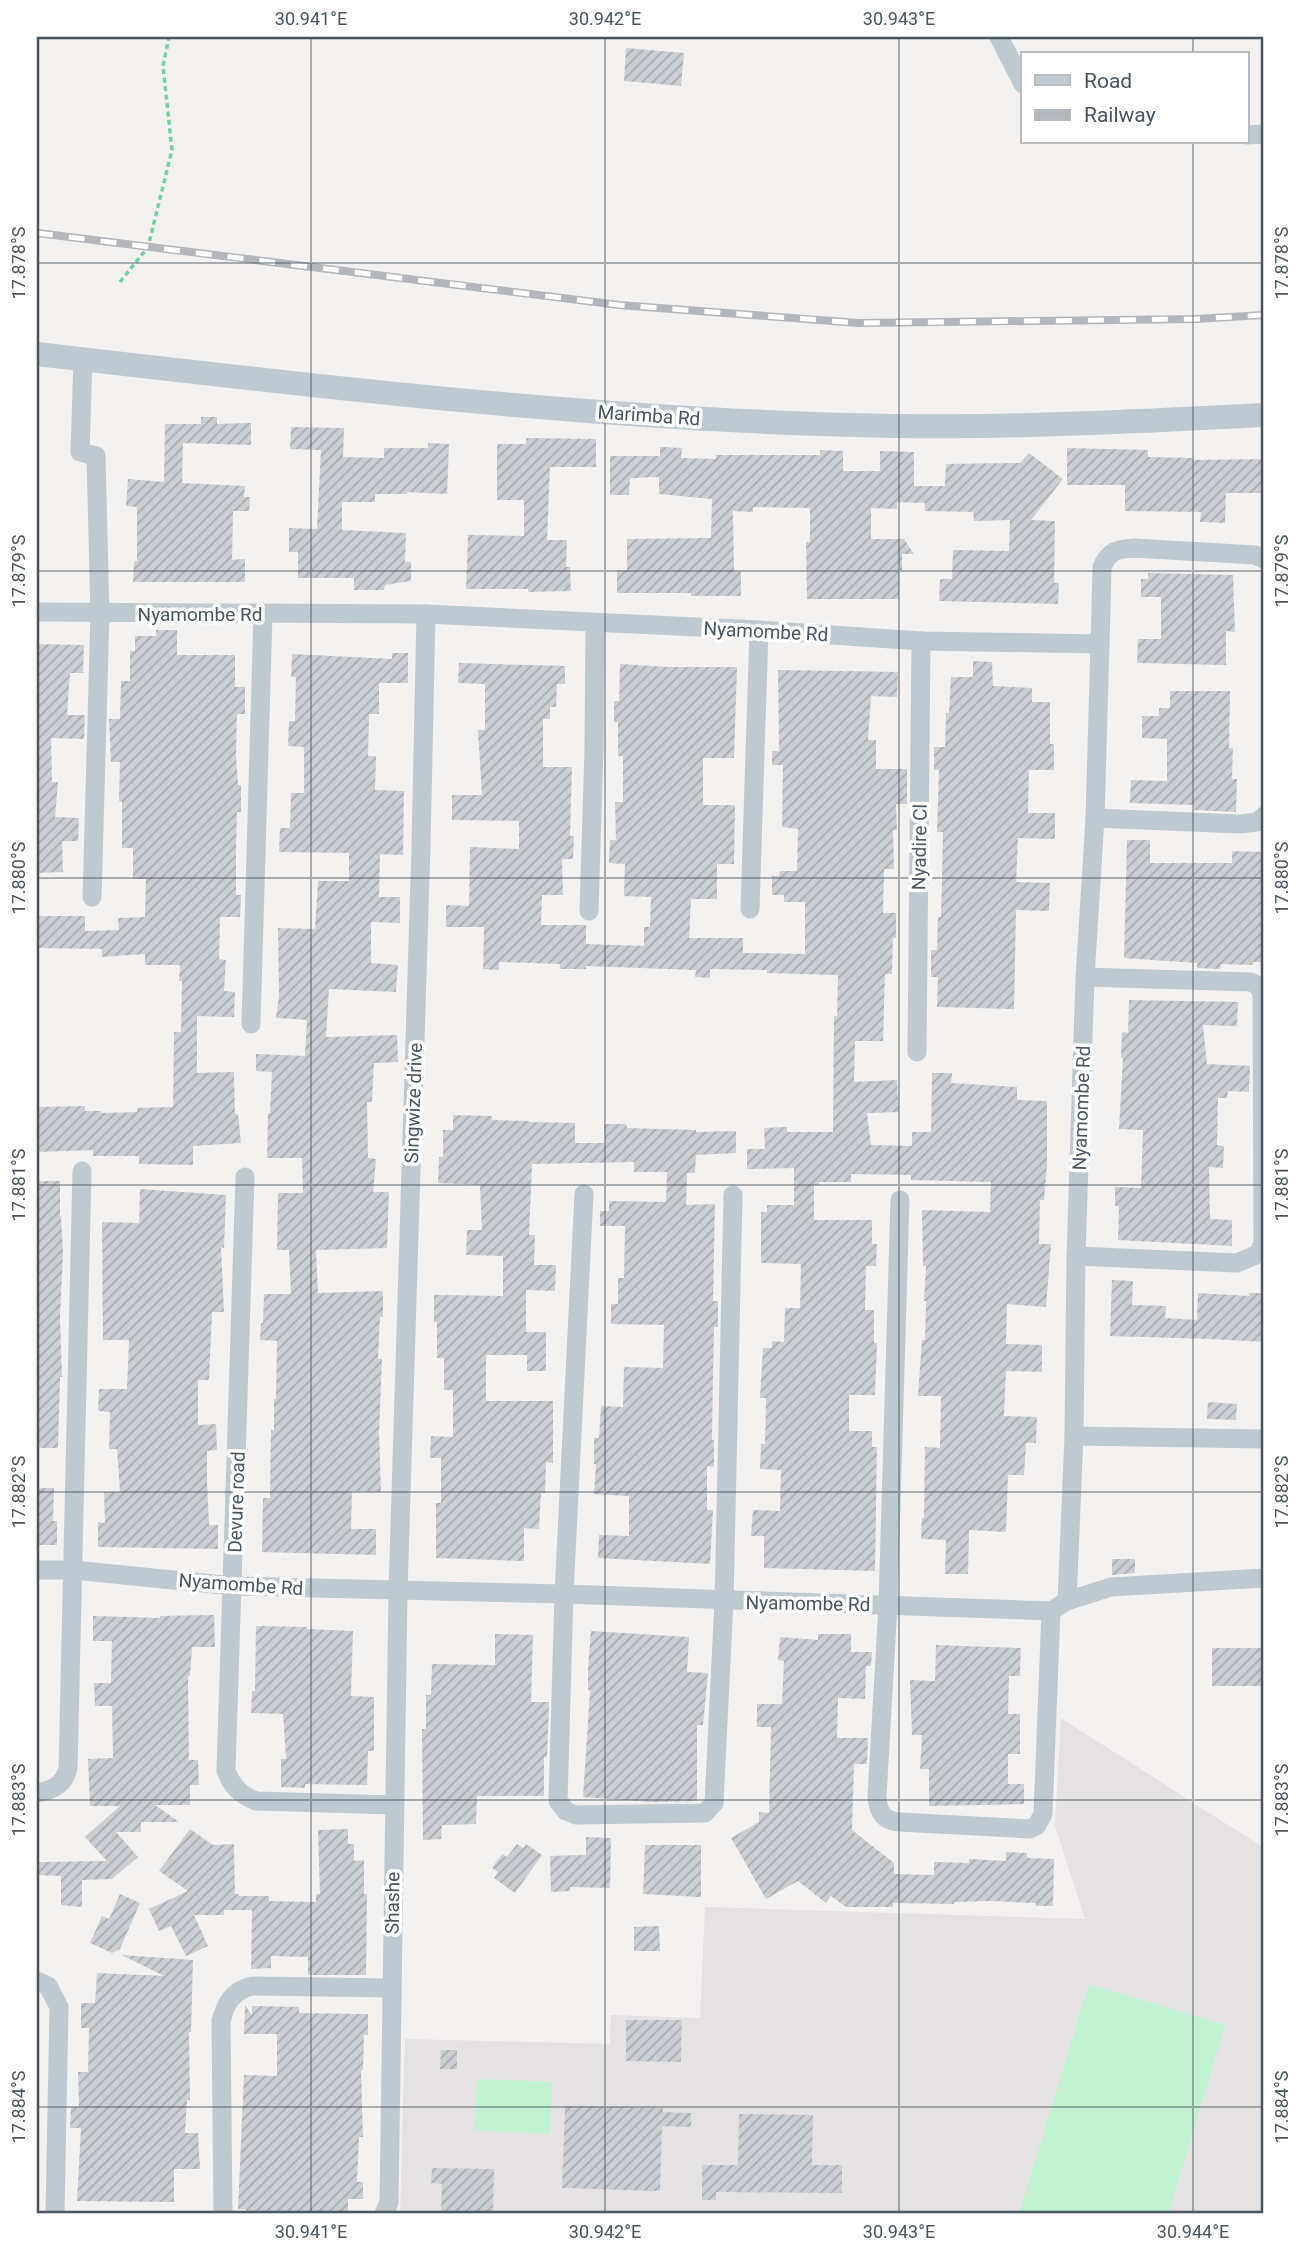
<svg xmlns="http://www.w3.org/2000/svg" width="1301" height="2251" font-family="Roboto,sans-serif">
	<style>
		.education { fill: #e5e2e3 }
		.garden { fill: #c0f1d0 }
		.building { fill: url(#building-hatch) }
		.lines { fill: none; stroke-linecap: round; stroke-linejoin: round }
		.path { stroke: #77d0a0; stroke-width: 3.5; stroke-dasharray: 5 3.5; stroke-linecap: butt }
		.minor { stroke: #bfc9d0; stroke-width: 19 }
		.tertiary { stroke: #bfc9d0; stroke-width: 24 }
		.rail-casing { stroke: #b3b7bc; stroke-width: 8 }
		.rail { stroke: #fff; stroke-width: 5; stroke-dasharray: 16; stroke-linecap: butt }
		.ticks { fill: none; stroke: #48565f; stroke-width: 2; stroke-opacity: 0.45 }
		.labels { text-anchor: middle; stroke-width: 7; stroke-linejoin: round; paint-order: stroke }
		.street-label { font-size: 19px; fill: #48565f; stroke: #fff }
		.neatline { fill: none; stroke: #48565f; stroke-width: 2.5 }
		.ticks-label { font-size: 18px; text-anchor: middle; fill: #48565f }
	</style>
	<defs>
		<pattern id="building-hatch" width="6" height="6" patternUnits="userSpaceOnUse" patternTransform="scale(1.75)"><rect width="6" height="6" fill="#cbcfd4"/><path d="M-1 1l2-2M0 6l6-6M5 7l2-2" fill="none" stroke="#a7abaf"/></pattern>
	</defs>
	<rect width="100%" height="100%" fill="#f4f1f1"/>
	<polygon class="education" points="1061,1718 1264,1848 1264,2214 400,2214 405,2039 610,2044 611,2015 700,2018 705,1907 1085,1919 1055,1826"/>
	<g class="garden">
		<polygon points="1089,1984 1225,2025 1168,2214 1019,2214"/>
		<polygon points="477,2079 552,2082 550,2134 475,2130"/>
	</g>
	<g class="building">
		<polygon points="626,48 684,53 681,86 624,81"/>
		<polygon points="201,417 217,417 217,424 251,423 251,445 183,443 182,483 245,486 244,497 250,497 249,511 233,511 232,560 245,559 245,582 133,582 134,561 137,561 137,507 126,506 128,479 164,482 165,424 201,424"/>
		<polygon points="291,427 344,428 343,457 384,458 384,448 428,448 428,443 449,444 447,494 407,492 407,494 375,494 375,502 342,502 342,530 406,533 405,562 411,562 411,581 385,585 384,590 354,590 354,578 298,578 298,552 289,552 289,528 317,529 321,450 290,449"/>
		<polygon points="526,438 596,439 596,467 550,467 547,540 567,540 566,567 570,567 571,591 528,592 528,589 466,589 468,535 524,536 524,500 497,500 497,444 526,444"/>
		<polygon points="660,447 682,448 681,458 716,459 716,455 820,455 820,450 843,451 843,471 880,471 880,451 914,452 914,486 945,486 946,464 1020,463 1029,453 1063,479 1031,520 1055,521 1054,583 1059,583 1058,604 939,601 940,579 952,579 953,550 1009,551 1010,520 974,521 973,512 925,511 925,503 897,502 897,509 871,508 871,539 904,539 914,554 902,554 902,570 899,570 899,599 807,599 806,542 810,542 810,508 753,507 753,512 733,511 734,572 741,572 741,596 691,596 691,593 617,593 617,570 627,570 627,539 711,538 712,499 659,494 659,477 630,478 629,495 610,495 610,456 660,456"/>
		<polygon points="1067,448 1148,450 1148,457 1193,458 1193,460 1263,459 1263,493 1226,493 1225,523 1200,522 1201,512 1125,511 1125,485 1067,485"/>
		<polygon points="1148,573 1233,575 1235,632 1226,631 1226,665 1137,663 1138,639 1161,639 1161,597 1141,597 1141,579 1148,579"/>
		<polygon points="156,630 177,630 177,655 235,655 235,687 245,687 245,714 237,714 236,755 238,785 241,785 241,812 237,812 236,854 236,895 241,895 240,917 220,917 219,959 226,960 224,991 235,992 234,1017 197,1016 197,1073 234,1072 235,1114 238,1114 241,1143 193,1146 193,1165 139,1164 139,1156 93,1156 93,1150 37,1152 37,1107 85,1106 85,1111 101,1111 101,1113 137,1112 137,1108 173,1107 174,1032 181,1032 182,981 179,981 180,965 145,965 145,954 102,957 102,949 37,948 37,916 85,916 85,931 119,930 118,918 145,917 146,879 133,879 133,848 122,848 122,802 119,801 120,762 111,762 109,719 120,719 121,681 130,681 130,651 135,651 135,636 156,636"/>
		<polygon points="37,644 84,645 83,673 70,673 67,715 85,715 84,739 51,738 52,782 58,782 55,817 79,818 78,841 62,841 63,872 37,873"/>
		<polygon points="392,653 408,653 408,683 379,683 379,714 369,714 368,756 376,756 375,790 404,791 403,855 380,854 379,897 400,897 400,923 371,922 371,963 398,965 396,992 329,989 326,1037 397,1035 398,1062 374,1063 372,1102 367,1102 368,1158 376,1159 373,1192 389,1192 387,1248 316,1250 318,1293 383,1291 383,1317 380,1317 378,1359 382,1359 379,1433 381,1492 352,1491 351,1529 376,1529 376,1555 262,1552 263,1498 270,1498 271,1430 274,1430 274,1399 276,1399 277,1341 260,1340 261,1323 263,1323 264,1294 291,1294 289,1250 277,1250 278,1193 303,1193 302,1158 267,1158 268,1113 270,1113 272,1072 256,1071 256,1054 305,1056 307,1020 276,1018 279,995 278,928 315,929 318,881 349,881 349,853 279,852 280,828 290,828 291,793 304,793 304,747 288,746 289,721 295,721 296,677 291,677 292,654 392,659"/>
		<polygon points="973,661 992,662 993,686 1032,688 1032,702 1050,702 1050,744 1054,744 1054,770 1029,770 1028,813 1055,813 1055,839 1018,838 1016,882 1050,883 1049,911 1016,910 1014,1009 937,1007 938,977 931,977 931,950 937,950 938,917 941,917 942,880 943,832 937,832 939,770 934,770 934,747 945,747 946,713 949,713 951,677 973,677"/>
		<polygon points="459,663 565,666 565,684 557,684 556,707 550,707 550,719 543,719 543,767 572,767 570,836 574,836 573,859 562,859 563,895 542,895 541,925 586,925 586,944 644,946 644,927 650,927 651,897 624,896 625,864 609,863 610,840 616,840 615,802 623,802 623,756 618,756 618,722 614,722 614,701 619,701 620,664 670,667 737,667 734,758 703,758 703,805 735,805 734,864 717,864 717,899 691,899 689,938 743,938 743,953 805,954 805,902 784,902 784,895 772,895 772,876 779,876 780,871 797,871 798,829 782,827 783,765 772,765 772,751 779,751 778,670 898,672 897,697 871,696 868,740 876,740 876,769 907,769 907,804 896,804 897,830 893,830 894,869 884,869 883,913 896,913 896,938 893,938 892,974 885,974 883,1041 855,1041 854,1082 897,1080 899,1112 867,1113 871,1145 912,1146 912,1132 931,1132 932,1073 952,1073 951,1083 1017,1087 1017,1100 1047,1101 1047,1165 1044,1200 1040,1200 1039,1244 1051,1244 1046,1307 1007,1304 1006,1344 1042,1345 1042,1372 1006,1371 1004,1416 1037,1417 1036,1443 1026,1443 1024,1475 1008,1475 1006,1532 969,1530 968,1574 945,1574 946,1540 921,1539 922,1518 924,1518 925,1447 940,1448 941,1396 918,1396 922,1340 925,1340 926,1301 924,1301 926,1266 923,1266 922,1210 990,1212 991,1182 911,1180 911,1175 851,1174 851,1182 819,1182 819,1185 814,1185 814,1220 872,1220 872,1244 877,1244 876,1266 866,1266 865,1310 874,1310 874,1343 877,1343 875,1395 849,1395 849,1431 872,1431 872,1447 877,1447 875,1571 764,1568 764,1536 751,1536 753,1510 780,1511 781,1470 760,1469 761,1444 765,1444 766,1398 760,1398 763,1348 772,1348 772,1341 784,1342 785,1308 800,1308 801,1264 761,1263 761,1212 767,1212 767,1205 794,1205 794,1168 747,1169 747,1149 765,1149 764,1128 787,1127 787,1132 833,1132 834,1016 837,1016 838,975 767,973 767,970 710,969 710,978 695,977 696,970 586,966 586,969 560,969 560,964 499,962 499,970 483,969 484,927 446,927 446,905 469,906 470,847 519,849 519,821 452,820 452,795 482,795 478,730 485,730 485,684 458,683"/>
		<polygon points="1170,691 1230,691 1229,748 1233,748 1232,779 1237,779 1236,812 1194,810 1194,805 1130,803 1131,780 1167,781 1167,739 1142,738 1142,716 1159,716 1159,708 1170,708"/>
		<polygon points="1127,840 1150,840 1150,863 1232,863 1232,851 1264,852 1264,962 1253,962 1252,965 1221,964 1220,969 1197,968 1197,963 1124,958"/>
		<polygon points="1129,1000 1238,1002 1237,1026 1203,1025 1207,1064 1250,1066 1249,1092 1228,1091 1227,1098 1218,1098 1217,1145 1224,1146 1223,1168 1209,1167 1210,1219 1232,1220 1232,1246 1118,1240 1119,1206 1115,1206 1115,1187 1141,1188 1143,1130 1119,1129 1123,1058 1121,1058 1122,1032 1128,1033"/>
		<polygon points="453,1115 492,1116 492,1120 529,1121 529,1122 575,1123 575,1143 605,1143 604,1124 626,1124 627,1128 696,1130 696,1132 736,1131 736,1153 696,1155 695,1173 687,1173 686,1205 715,1204 713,1301 718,1301 718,1327 714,1327 713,1373 712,1440 714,1440 714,1467 707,1466 707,1510 713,1510 710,1564 598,1558 599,1535 629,1536 629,1496 594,1494 596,1464 594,1464 594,1438 599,1438 601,1406 623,1407 624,1367 663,1368 664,1325 611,1324 611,1304 618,1304 618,1278 624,1278 625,1226 600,1226 600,1211 609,1211 609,1201 666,1202 667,1172 634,1172 634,1162 532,1164 529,1235 535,1235 534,1265 556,1265 555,1291 526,1290 526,1332 546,1332 546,1371 527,1371 527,1355 486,1355 486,1401 553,1401 553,1463 546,1462 545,1493 541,1493 539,1529 524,1528 524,1561 436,1558 436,1503 441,1503 441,1458 430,1458 431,1436 453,1437 453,1390 444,1390 444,1358 437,1358 437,1322 434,1322 434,1295 503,1296 503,1256 466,1255 467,1230 482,1230 480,1185 438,1183 439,1157 443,1157 443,1130 453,1130"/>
		<polygon points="37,1181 60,1181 60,1216 61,1216 63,1253 60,1316 62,1377 60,1377 58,1448 37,1448"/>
		<polygon points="140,1189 226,1195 224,1248 221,1247 224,1312 212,1312 209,1380 198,1380 198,1425 216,1424 217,1450 207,1451 207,1482 209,1525 218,1525 218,1549 98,1547 98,1522 105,1523 104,1492 120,1492 117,1449 109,1449 110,1412 98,1411 99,1389 127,1389 129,1340 103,1340 102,1222 139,1223"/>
		<polygon points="1112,1280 1133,1281 1132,1305 1166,1306 1165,1318 1197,1320 1198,1293 1249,1296 1249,1293 1264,1293 1264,1342 1210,1339 1110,1336"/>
		<polygon points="1208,1402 1237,1404 1236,1420 1207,1419"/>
		<polygon points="37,1488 54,1488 53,1521 57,1521 57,1545 37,1545"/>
		<polygon points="1112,1559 1135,1559 1135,1573 1112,1575"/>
		<polygon points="214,1615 215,1647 192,1647 190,1676 188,1676 189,1760 198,1760 199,1785 190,1785 190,1805 155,1805 179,1822 141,1822 141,1832 116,1832 138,1857 112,1879 82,1880 82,1907 61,1905 61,1876 37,1875 37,1862 107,1861 85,1837 120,1806 90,1806 88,1759 113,1758 112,1706 95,1706 94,1683 111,1683 112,1641 93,1641 93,1616 160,1618 160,1616"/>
		<polygon points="256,1626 307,1627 307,1629 353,1631 351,1696 374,1697 374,1751 368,1751 367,1785 305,1784 305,1788 281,1787 281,1759 286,1759 283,1714 251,1713 252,1691 255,1691"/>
		<polygon points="591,1631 689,1637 687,1672 708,1673 703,1725 697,1725 697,1801 652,1802 583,1797 590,1690 588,1690 588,1669"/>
		<polygon points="495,1634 533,1635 531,1702 549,1702 547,1757 544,1757 544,1796 477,1796 476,1824 442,1825 441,1839 423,1840 422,1729 426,1729 426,1695 431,1695 432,1664 495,1665"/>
		<polygon points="818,1634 851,1634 851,1652 872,1652 871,1666 866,1666 865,1699 838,1698 837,1738 868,1738 867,1764 854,1764 852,1830 894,1863 894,1874 934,1875 934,1862 969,1863 969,1859 1006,1861 1006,1852 1027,1853 1027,1858 1054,1859 1053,1906 1036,1906 1036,1903 990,1901 954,1902 954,1904 893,1903 893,1907 846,1907 831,1896 826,1903 798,1881 766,1899 731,1838 759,1822 759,1812 769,1813 771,1727 757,1727 757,1704 782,1704 784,1661 778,1660 780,1637 818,1640"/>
		<polygon points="936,1645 1021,1648 1020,1676 1009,1676 1008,1714 1020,1714 1020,1754 1008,1754 1008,1784 1024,1784 1024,1804 929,1806 929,1769 920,1769 922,1735 912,1735 910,1680 935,1681"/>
		<rect x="1212" y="1648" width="52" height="38"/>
		<polygon points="190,1829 213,1845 234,1844 235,1894 239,1894 239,1896 269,1896 269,1901 316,1902 316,1894 320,1894 318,1830 348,1829 348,1844 354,1844 354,1861 364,1860 364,1894 367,1894 366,1975 308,1975 308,1957 271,1956 271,1968 251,1969 252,1910 224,1910 224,1915 194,1915 208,1946 186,1956 171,1926 159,1931 149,1909 188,1891 159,1871"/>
		<polygon points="586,1837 611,1838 610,1888 570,1887 570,1891 551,1892 550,1856 586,1855"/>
		<polygon points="517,1844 523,1848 526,1844 542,1855 515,1893 494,1878 498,1872 492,1868 502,1854 507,1857"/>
		<polygon points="645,1845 701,1845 701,1897 643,1894"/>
		<polygon points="120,1894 140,1903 120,1949 112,1953 90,1943 102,1916 109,1919"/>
		<polygon points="659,1926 660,1951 634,1951 634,1927"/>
		<polygon points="122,1955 193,1960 191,2032 189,2032 190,2100 187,2100 185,2133 198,2133 200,2169 174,2169 174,2202 77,2201 81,2128 70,2128 71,2107 79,2107 78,2072 88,2072 89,2028 81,2028 81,2003 95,2003 97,1973 164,1976"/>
		<polygon points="245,2005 252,2015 252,2006 299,2007 299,2013 368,2014 368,2035 364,2035 363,2070 361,2070 363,2137 359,2137 357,2182 363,2182 363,2199 348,2199 348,2212 325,2211 325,2214 246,2214 246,2209 238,2209 244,2075 277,2076 277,2034 244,2034"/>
		<polygon points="626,2020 682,2020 681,2062 626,2061"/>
		<polygon points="441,2050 457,2050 457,2069 440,2069"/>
		<polygon points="565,2106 663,2108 663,2112 691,2113 691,2127 662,2126 660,2191 562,2188"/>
		<polygon points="739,2114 813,2115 812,2165 842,2165 842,2193 716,2192 716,2200 702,2200 702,2165 738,2165"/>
		<polygon points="432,2168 494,2169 493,2214 441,2214 442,2184 431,2183"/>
	</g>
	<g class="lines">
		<polyline class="path" points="120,282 148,247 172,150 163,66 169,37"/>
		<g class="minor">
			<polyline points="999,37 1023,84"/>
			<polyline points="1247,135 1264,134"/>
			<polyline points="83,359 80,452 96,456 100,614 92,897"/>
			<polyline points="37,612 426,614 759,630 921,641 1100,644 1095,818 1085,977 1076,1256 1074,1436 1067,1601 1051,1611 564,1594 233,1586 74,1570 37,1570"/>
			<path d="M1100,644L1102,567C1109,551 1117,549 1134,548L1255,555L1264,559"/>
			<polyline points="1095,818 1240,824 1257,822 1264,816"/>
			<polyline points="750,909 759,630"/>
			<polyline points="589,911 594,749 595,623"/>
			<polyline points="251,1024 263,614"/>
			<polyline points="917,1052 921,641"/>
			<path d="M245,1177L226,1771C233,1787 239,1794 256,1801L393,1805"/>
			<polyline points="584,1194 564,1594 558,1801 566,1811 576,1815 705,1813 714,1803 724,1601 733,1195"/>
			<path d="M900,1200L888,1605L877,1796C878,1812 883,1821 899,1822L1030,1829L1037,1825L1043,1814L1051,1611"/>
			<polyline points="1076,1256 1237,1263 1258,1254 1263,1244 1262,997 1260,987 1251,982 1085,977"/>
			<polyline points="1074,1436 1264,1439"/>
			<polyline points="1067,1601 1111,1587 1264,1578"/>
			<path d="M37,1793C53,1790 64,1785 68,1768L82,1171"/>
			<polyline points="37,1981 48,1986 59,2007 55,2214"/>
			<path d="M223,2214L221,2021C226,2002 233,1991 252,1986L391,1988"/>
			<polyline points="384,2214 389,2202 398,1591 421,846 426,614"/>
		</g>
		<path class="tertiary" d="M37,354C321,387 606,421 893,426C1017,428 1141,421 1264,415"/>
		<g class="rail-casing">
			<polyline id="rail" points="37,233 619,305 859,323 1196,319 1264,315"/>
		</g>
		<use href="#rail" class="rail"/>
	</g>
	<path class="ticks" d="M311,37V2214M605,37V2214M899,37V2214M1193,37V54M1193,142V2214M37,263H1264M37,571H1264M37,878H1264M37,1185H1264M37,1492H1264M37,1800H1264M37,2107H1264"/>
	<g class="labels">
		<g class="street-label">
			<text transform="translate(649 415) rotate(4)" y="7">Marimba Rd</text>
			<text x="200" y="621">Nyamombe Rd</text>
			<text transform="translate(766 631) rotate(3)" y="7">Nyamombe Rd</text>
			<text transform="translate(919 847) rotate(-89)" y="7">Nyadire Cl</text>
			<text transform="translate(413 1103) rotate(-88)" y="7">Singwize drive</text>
			<text transform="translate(1081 1108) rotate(-88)" y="7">Nyamombe Rd</text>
			<text transform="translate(236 1502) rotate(-88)" y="7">Devure road</text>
			<text transform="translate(241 1584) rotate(4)" y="7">Nyamombe Rd</text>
			<text transform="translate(808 1603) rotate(1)" y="7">Nyamombe Rd</text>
			<text transform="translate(392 1903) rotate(-89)" y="7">Shashe</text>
		</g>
	</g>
	<rect width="1301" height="2251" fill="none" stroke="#ffffff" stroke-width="77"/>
	<rect x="1021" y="52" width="228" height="91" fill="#ffffff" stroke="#b6bbbf" stroke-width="2"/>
	<rect x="1035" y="75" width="35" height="10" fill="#bfc9d0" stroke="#b6bbbf" stroke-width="2"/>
	<text x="1084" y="88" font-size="21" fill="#48565f">Road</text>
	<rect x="1035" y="110" width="35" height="10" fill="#b3b7bc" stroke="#b6bbbf" stroke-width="2"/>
	<text x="1084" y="122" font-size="21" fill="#48565f">Railway</text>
	<rect x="38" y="38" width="1224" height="2174" class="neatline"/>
	<g class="ticks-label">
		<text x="311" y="25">30.941°E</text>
		<text x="605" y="25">30.942°E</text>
		<text x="899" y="25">30.943°E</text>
		<text transform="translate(19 263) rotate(-90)" y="6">17.878°S</text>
		<text transform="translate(1282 263) rotate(-90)" y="6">17.878°S</text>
		<text transform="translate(19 571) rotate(-90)" y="6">17.879°S</text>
		<text transform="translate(1282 571) rotate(-90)" y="6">17.879°S</text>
		<text transform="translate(19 878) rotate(-90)" y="6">17.880°S</text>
		<text transform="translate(1282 878) rotate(-90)" y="6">17.880°S</text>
		<text transform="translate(19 1185) rotate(-90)" y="6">17.881°S</text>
		<text transform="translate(1282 1185) rotate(-90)" y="6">17.881°S</text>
		<text transform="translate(19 1492) rotate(-90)" y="6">17.882°S</text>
		<text transform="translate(1282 1492) rotate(-90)" y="6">17.882°S</text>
		<text transform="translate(19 1800) rotate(-90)" y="6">17.883°S</text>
		<text transform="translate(1282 1800) rotate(-90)" y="6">17.883°S</text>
		<text transform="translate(19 2107) rotate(-90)" y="6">17.884°S</text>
		<text transform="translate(1282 2107) rotate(-90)" y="6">17.884°S</text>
		<text x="311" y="2238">30.941°E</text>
		<text x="605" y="2238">30.942°E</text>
		<text x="899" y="2238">30.943°E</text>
		<text x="1193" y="2238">30.944°E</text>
	</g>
</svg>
